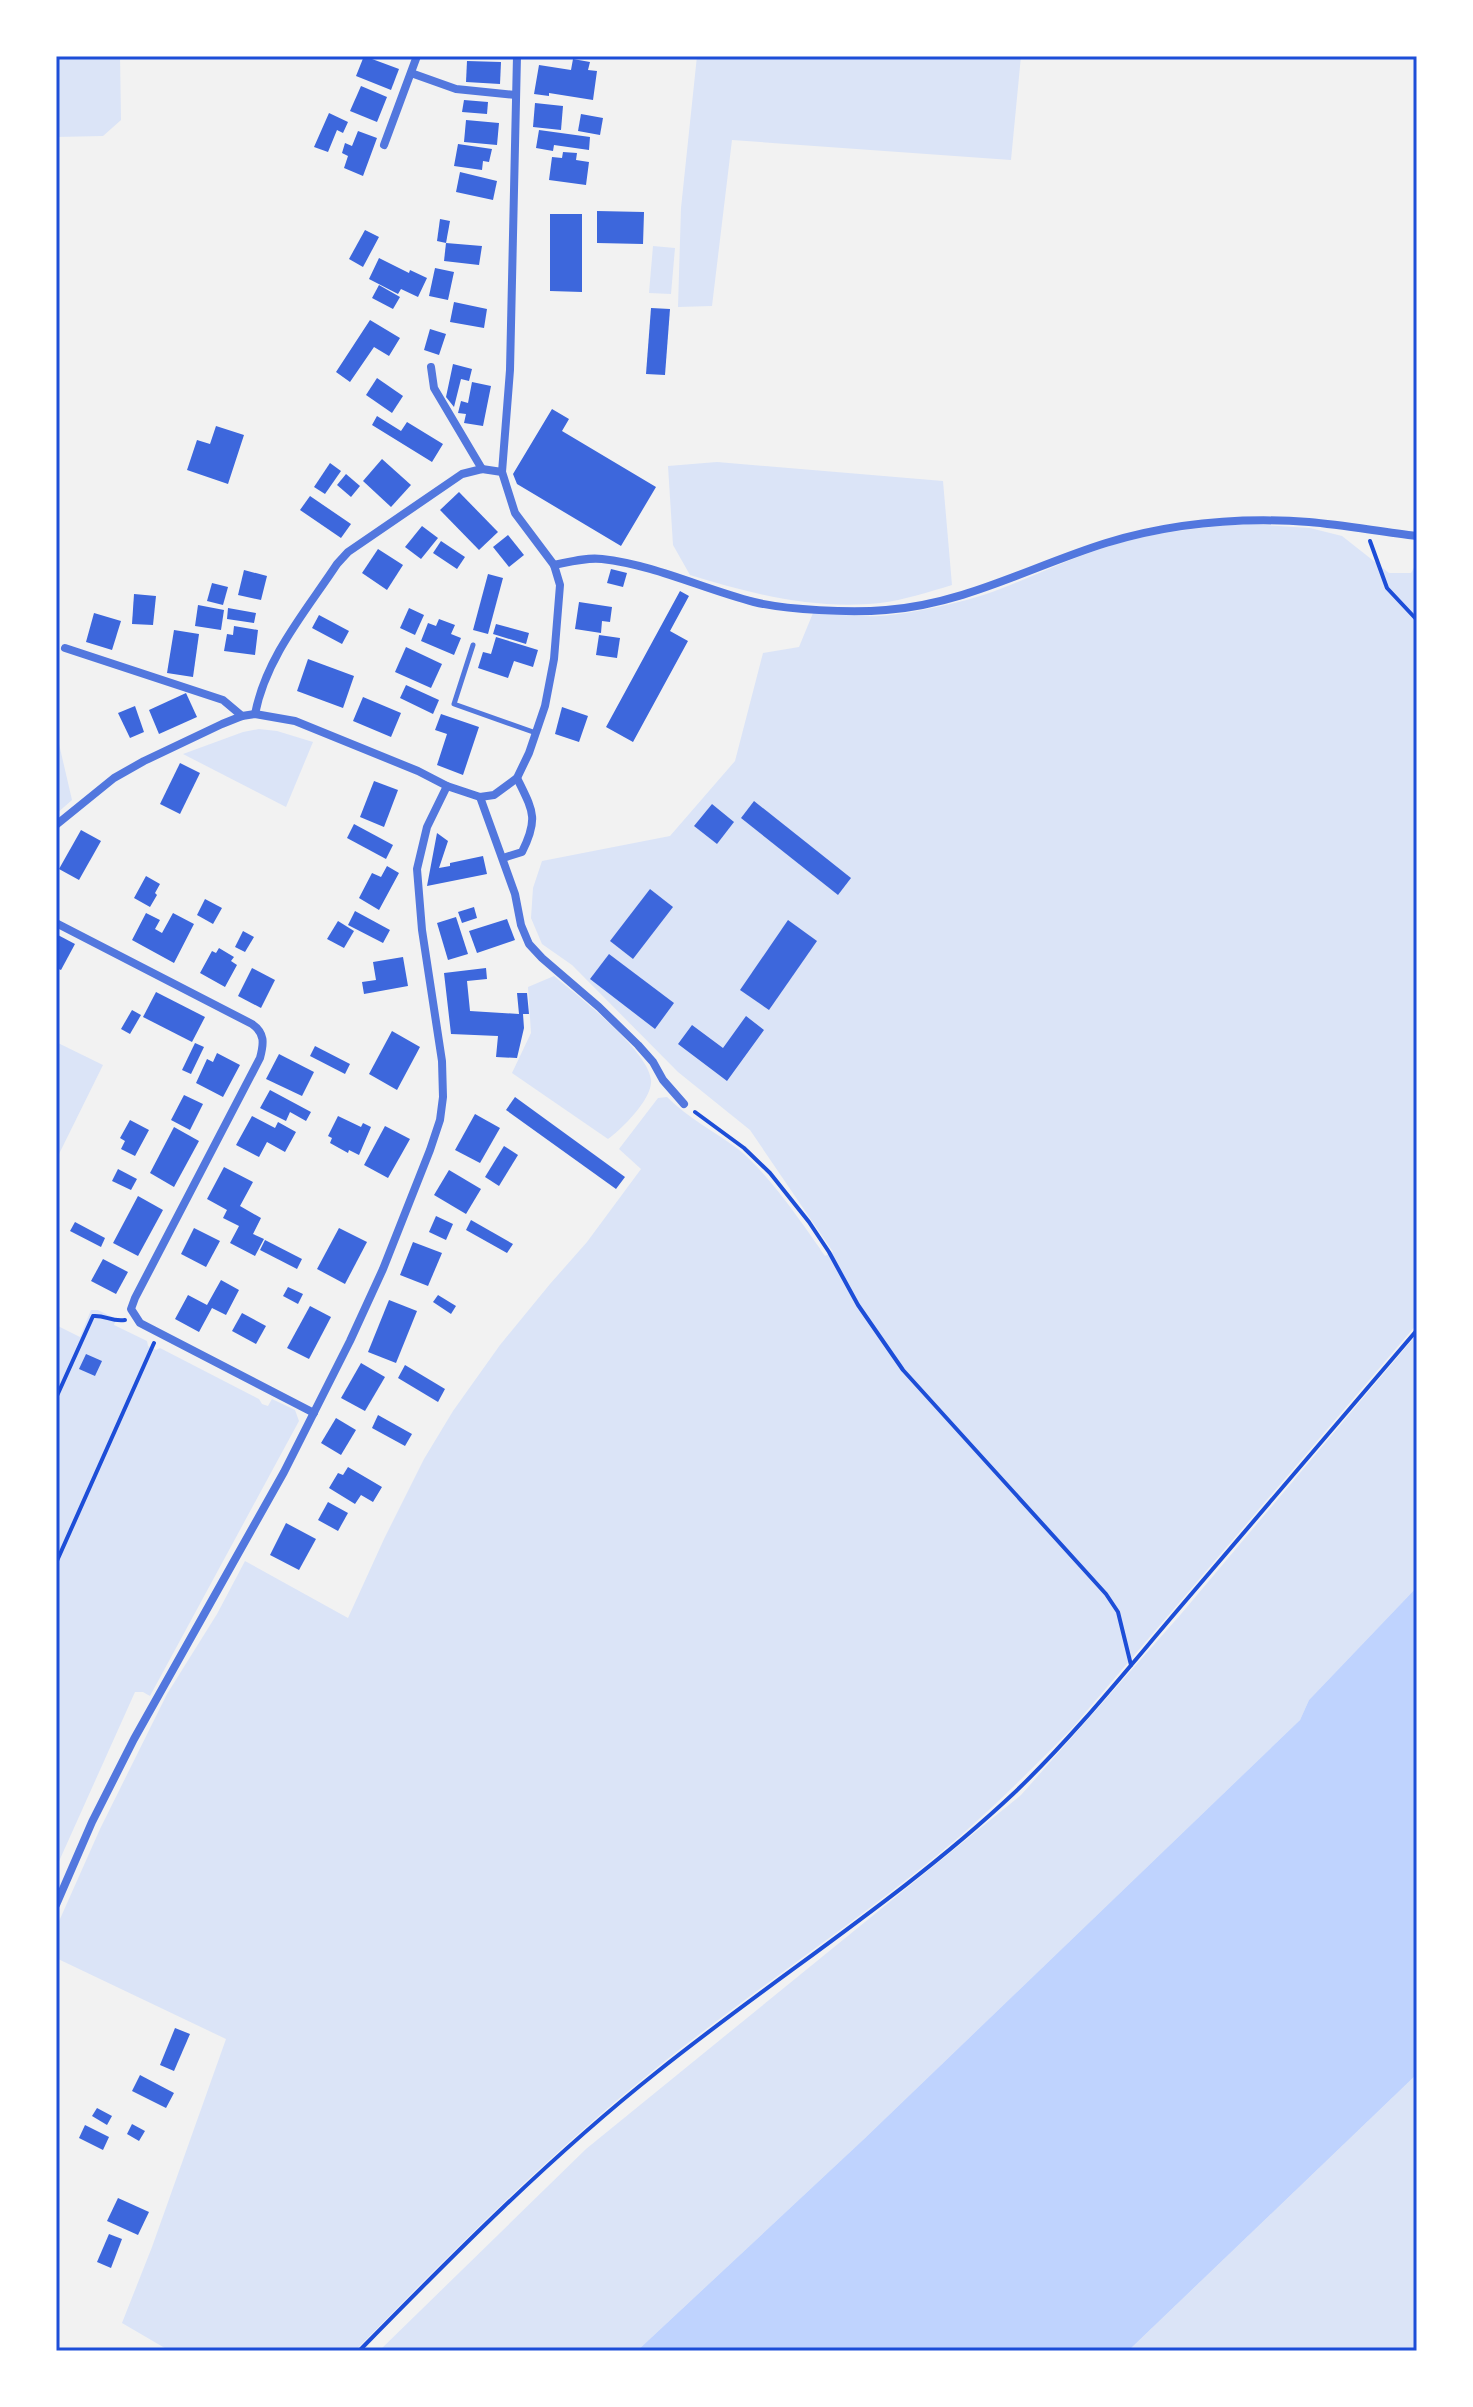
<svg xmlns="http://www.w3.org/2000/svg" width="1473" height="2407" font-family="'PT Sans',sans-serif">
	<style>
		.green { fill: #dbe4f7 }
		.water { fill: #bfd3fe }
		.building { fill: #3d67dc }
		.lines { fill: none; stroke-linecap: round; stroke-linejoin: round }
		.path { stroke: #1d4ed8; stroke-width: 4 }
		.service { stroke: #5277de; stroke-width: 5 }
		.minor { stroke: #5277de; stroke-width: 8 }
		.neatline { fill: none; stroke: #1d4ed8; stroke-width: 3 }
	</style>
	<rect width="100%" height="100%" fill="#f2f2f2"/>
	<g class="green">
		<polygon points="56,56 120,56 121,120 103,136 56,137"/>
		<polygon points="697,56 1021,56 1011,160 732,140 712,306 678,307 681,208"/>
		<polygon points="653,246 675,248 671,294 649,293"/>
		<path d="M717,462L943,481L952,585C929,592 904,600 880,603C816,610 751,594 690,575L673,545L668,466Z"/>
		<path d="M1248,524L1310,528L1342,536L1389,573H1411L1417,562V1324L1073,1727C1036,1765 999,1802 959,1837C862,1919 754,1989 655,2069C548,2155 450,2253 355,2351H170L122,2323L152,2247L226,2039L56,1958V1928L100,1829L167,1694L217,1614L245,1561L348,1618L384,1539L424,1459L453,1411L500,1345L550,1284L587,1242L641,1169L619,1149L658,1098L667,1097C688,1118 714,1131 738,1149C767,1172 803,1224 825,1256L833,1252L750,1130L678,1072L572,965L542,944L531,918L533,888L542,861L670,836L735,761L763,653L799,647L813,613C835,614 858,617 880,616C911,614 971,601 1000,589C1034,576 1067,560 1103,548C1149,533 1199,527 1248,524Z"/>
		<polygon points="259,729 277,731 313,742 286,807 183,754 243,732"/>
		<polygon points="56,731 72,800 56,814 58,793"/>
		<path d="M554,976C578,996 648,1050 651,1080C653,1098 622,1129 608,1139L512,1073L531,1033L528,987Z"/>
		<polygon points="56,1042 103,1065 56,1160"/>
		<polygon points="91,1310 98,1310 116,1319 114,1325 147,1341 148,1346 156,1350 160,1348 259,1399 262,1404 268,1406 272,1399 295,1410 299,1421 150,1696 143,1692 135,1692 56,1868 56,1325 80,1337"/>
		<polygon points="1417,1334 1417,1587 1309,1700 1300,1720 864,2139 637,2351 379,2351 586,2149 1021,1795 1181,1614"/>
		<polygon points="1417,2074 1417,2351 1128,2351"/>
	</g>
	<polygon class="water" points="1417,1587 1417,2074 1128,2351 637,2351 864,2139 1300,1720 1309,1700"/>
	<g class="building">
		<polygon points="364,56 399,69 391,90 356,76"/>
		<polygon points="573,59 590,62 588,70 597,71 593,100 549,93 549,96 534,94 539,65 571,70"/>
		<polygon points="467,61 501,62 500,84 466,82"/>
		<polygon points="361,86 387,97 377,122 350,111"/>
		<polygon points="464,100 488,102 487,114 462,112"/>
		<polygon points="535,103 563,106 561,130 533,127"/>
		<polygon points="329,113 348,122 343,133 337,130 328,152 314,147"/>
		<polygon points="581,114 603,118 600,135 578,131"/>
		<polygon points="466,120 499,123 497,145 464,142"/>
		<polygon points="539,130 590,137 589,150 554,145 553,151 536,148"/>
		<polygon points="358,131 377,138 363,176 344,168 348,156 342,153 345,143 352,146"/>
		<polygon points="458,144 492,149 489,162 483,161 482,170 454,166"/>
		<polygon points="563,152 577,153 576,160 589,162 586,185 549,180 552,157 562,158"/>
		<polygon points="460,172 497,181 493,200 456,192"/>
		<polygon points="597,211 644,212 643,244 597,243"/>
		<polygon points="550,214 582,214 582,292 550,291"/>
		<polygon points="440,219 450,221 446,243 437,241"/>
		<polygon points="365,230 379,237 363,267 349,259"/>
		<polygon points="446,243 482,246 479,265 444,261"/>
		<polygon points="379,258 409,273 410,270 427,278 418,297 401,289 398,294 369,279"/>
		<polygon points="435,268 454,272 448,300 429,296"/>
		<polygon points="379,285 400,297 393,309 372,298"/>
		<polygon points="454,302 487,309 484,328 450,322"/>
		<polygon points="651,308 670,309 665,375 646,374"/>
		<polygon points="370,320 400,338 389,356 374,347 350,382 336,372"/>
		<polygon points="430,329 446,334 439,355 424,350"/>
		<polygon points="453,364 472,369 469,381 461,379 454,407 446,397"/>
		<polygon points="377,378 403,396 392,413 366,395"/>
		<polygon points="472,382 491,386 483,426 464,423 466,414 458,413 461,401 468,403"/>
		<polygon points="552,409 569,419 562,431 656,487 621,546 517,484 513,474"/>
		<polygon points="377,416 401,431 407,422 443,444 432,462 372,425"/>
		<polygon points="216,426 244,435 228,484 187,470 197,440 210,444"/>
		<polygon points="382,459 411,485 391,507 363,481"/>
		<polygon points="330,463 341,471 325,494 314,487"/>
		<polygon points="346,474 360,486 351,497 337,485"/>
		<polygon points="459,492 498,532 479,550 440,510"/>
		<polygon points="310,496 351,524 341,538 300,510"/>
		<polygon points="422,526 438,538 421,559 405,547"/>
		<polygon points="508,535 524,555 509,567 493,547"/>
		<polygon points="441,541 465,557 457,569 433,553"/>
		<polygon points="378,549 403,565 387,590 362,573"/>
		<polygon points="611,569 627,573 623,587 607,583"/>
		<polygon points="244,570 267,576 261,600 238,595"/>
		<polygon points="488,574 503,578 488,634 473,630"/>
		<polygon points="212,583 228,587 223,605 207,601"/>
		<polygon points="680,591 689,596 670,631 688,641 633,742 606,727"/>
		<polygon points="134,594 156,596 153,625 132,624"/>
		<polygon points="579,602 612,607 610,622 602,621 601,633 575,629"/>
		<polygon points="198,605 224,610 221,630 195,626"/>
		<polygon points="228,608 256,613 254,623 227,619"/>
		<polygon points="409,608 424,615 415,635 400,628"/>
		<polygon points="94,613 121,621 112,650 86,642"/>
		<polygon points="319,615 349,631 342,644 312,628"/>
		<polygon points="439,619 455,625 451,634 461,638 454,655 421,641 428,623 436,626"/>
		<polygon points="496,624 529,633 526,644 493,634"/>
		<polygon points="234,626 258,630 255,655 224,651 227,634 233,635"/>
		<polygon points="174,630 199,634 193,677 167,673"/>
		<polygon points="599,635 620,638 617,658 596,655"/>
		<polygon points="496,637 538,650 533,667 514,661 508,678 478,668 483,652 491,654"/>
		<polygon points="406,647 442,664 431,688 395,672"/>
		<polygon points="308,659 354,676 343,708 297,691"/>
		<polygon points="406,685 439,700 433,714 400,698"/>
		<polygon points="186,693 197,717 159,734 149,710"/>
		<polygon points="363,697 401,713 391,737 353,721"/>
		<polygon points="135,706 144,732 130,738 118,713"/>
		<polygon points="562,707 588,716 579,742 555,734"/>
		<polygon points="441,714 479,727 463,775 437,765 447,734 435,730"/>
		<polygon points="180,763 200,773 180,814 160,804"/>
		<polygon points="374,781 398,790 384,827 360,817"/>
		<polygon points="754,801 851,878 838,895 741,818"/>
		<polygon points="712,804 734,822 717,844 694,826"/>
		<polygon points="354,824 393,845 386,859 347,838"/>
		<polygon points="81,830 101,841 79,880 59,869"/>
		<polygon points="437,833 448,841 439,868 450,866 450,863 483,856 487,874 427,886"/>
		<polygon points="387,866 399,873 379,910 359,898 372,873 381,877"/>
		<polygon points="146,876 160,884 155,893 157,895 150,907 134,898"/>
		<polygon points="650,889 673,907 633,959 610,941"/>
		<polygon points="205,899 222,908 213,924 197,915"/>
		<polygon points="474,907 477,918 462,923 458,912"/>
		<polygon points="355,911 390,930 383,943 348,925"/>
		<polygon points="146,913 160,920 155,929 162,933 173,913 194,924 174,963 132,940"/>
		<polygon points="456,917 468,954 448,960 437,923"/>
		<polygon points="507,919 515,940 477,953 469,931"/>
		<polygon points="788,920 817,941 769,1010 740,990"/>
		<polygon points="338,921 354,931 344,948 327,939"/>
		<polygon points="243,931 254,937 245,952 235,947"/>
		<polygon points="56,934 75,944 61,970 56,968"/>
		<polygon points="219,948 234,957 231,961 237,965 225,987 200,973 212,951 216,953"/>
		<polygon points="609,954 674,1003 655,1029 590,979"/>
		<polygon points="403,957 408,986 364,994 362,982 376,980 373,962"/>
		<polygon points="252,968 275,980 261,1008 238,996"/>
		<polygon points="486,968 487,979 467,981 470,1011 519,1014 517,993 527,993 529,1014 523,1014 524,1028 517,1058 496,1057 498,1036 451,1034 444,973"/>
		<polygon points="156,992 205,1017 192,1042 143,1017"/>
		<polygon points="132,1010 141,1015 130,1034 121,1029"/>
		<polygon points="746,1016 764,1030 727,1081 678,1044 692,1025 723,1048"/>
		<polygon points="392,1031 420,1047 397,1090 369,1074"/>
		<polygon points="195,1043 204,1047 191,1074 182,1070"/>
		<polygon points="315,1046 350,1064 345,1074 310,1056"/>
		<polygon points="217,1053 240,1065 223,1097 196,1083 207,1059 213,1062"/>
		<polygon points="279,1054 314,1072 302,1096 266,1079"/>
		<polygon points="270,1090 311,1112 306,1121 290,1112 286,1121 260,1108"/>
		<polygon points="184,1095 203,1104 190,1130 171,1120"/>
		<polygon points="515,1097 625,1177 616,1189 506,1110"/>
		<polygon points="475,1114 500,1128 480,1163 455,1150"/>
		<polygon points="252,1116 275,1128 278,1122 296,1132 285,1152 267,1142 259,1157 236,1145"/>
		<polygon points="338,1116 361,1127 363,1123 371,1127 359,1155 349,1150 348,1153 330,1143 332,1138 328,1136"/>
		<polygon points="130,1120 149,1130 135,1156 121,1149 125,1141 120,1138"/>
		<polygon points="385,1126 410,1139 388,1178 364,1165"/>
		<polygon points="174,1127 199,1141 174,1187 150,1173"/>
		<polygon points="504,1146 518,1155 499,1186 485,1177"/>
		<polygon points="224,1167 253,1182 240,1206 261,1218 253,1234 264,1239 255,1256 230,1243 239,1226 223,1218 227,1210 207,1199"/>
		<polygon points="118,1169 137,1179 131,1190 112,1181"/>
		<polygon points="449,1170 481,1189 466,1214 434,1195"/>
		<polygon points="138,1196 163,1210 138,1256 113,1243"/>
		<polygon points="436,1216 453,1224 446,1240 429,1232"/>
		<polygon points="471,1220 513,1244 507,1253 466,1230"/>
		<polygon points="75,1222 105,1238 101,1247 70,1231"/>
		<polygon points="194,1228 220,1241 206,1267 181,1254"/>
		<polygon points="339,1228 367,1242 345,1284 317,1269"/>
		<polygon points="265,1240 302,1259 297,1269 260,1250"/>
		<polygon points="413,1242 442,1253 428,1286 400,1275"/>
		<polygon points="103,1259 128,1272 116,1294 91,1281"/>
		<polygon points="221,1280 239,1290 226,1315 212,1308 199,1332 175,1319 188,1295 207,1305"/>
		<polygon points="288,1287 303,1294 298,1304 283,1296"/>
		<polygon points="438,1295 456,1306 451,1314 433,1302"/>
		<polygon points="389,1300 417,1311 396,1363 368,1352"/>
		<polygon points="310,1306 331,1317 309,1359 287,1348"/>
		<polygon points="242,1313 266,1326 256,1344 232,1331"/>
		<polygon points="86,1354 102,1361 95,1376 79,1369"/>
		<polygon points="361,1363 385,1377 365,1411 341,1398"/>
		<polygon points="405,1365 445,1389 438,1402 398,1378"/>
		<polygon points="378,1415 412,1434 405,1446 372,1428"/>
		<polygon points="336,1418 356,1430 341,1455 321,1443"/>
		<polygon points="348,1467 382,1487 373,1502 361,1495 355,1504 329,1488 338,1473 343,1475"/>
		<polygon points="328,1502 348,1513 338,1531 318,1520"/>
		<polygon points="286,1523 316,1539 299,1570 270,1555"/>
		<polygon points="175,2028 190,2034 174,2071 160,2065"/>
		<polygon points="140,2075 174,2093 166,2108 132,2091"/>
		<polygon points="97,2108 112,2116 107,2125 92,2116"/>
		<polygon points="132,2124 145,2131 139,2141 127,2134"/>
		<polygon points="85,2125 109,2137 103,2150 79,2138"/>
		<polygon points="118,2198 149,2212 138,2235 107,2221"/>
		<polygon points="109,2234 122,2239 111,2268 97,2262"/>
	</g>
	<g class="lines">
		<g class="path">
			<polyline points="1370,541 1387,588 1417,620"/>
			<polyline points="695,1112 744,1148 770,1173 809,1222 829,1252 858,1305 903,1370 1106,1594 1118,1612 1131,1665"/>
			<path d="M56,1398L93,1316C106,1315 111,1322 125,1320"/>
			<polyline points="56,1563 154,1343"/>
			<path d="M359,2351C454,2254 550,2157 657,2072C774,1978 903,1897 1013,1794C1072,1738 1124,1673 1176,1612C1257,1518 1337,1424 1417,1330"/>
		</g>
		<polyline class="service" points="473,645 454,704 536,733"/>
		<g class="minor">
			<polyline points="411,73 456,89 516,95"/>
			<polyline points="384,145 417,56"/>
			<polyline points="431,367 434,388 482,469"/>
			<path d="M554,565C569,562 587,557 602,559C655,565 703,589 754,602C788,610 850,613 886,610C965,604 1032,566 1106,543C1172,523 1240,517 1309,522C1345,525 1381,532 1417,536"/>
			<polyline points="65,648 223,700 242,716"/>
			<path d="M255,714C266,657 306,611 337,564L348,552L462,474L482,469L502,472"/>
			<polyline points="480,797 515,894 521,925 529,944 542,958 599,1007 638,1045 653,1062 663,1080 684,1104"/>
			<polyline points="56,825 114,778 144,761 222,724 242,716 255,714 295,721 418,771 447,786 480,797 494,795 517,778 529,753 545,706 554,659 560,585 554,565 515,513 502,472 510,370 517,56"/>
			<path d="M503,858L522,852C539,818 533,811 517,778"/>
			<path d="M56,923L252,1024C265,1033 264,1043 260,1058L135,1298L131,1309L140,1323L314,1413"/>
			<polyline points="56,1905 92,1822 134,1739 284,1472 350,1341 383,1269 430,1150 440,1120 443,1097 442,1061 422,930 417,869 427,827 447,786"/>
		</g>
	</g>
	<rect width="1473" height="2407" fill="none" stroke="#ffffff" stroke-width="116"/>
	<rect x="58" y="58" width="1357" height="2291" class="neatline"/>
</svg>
